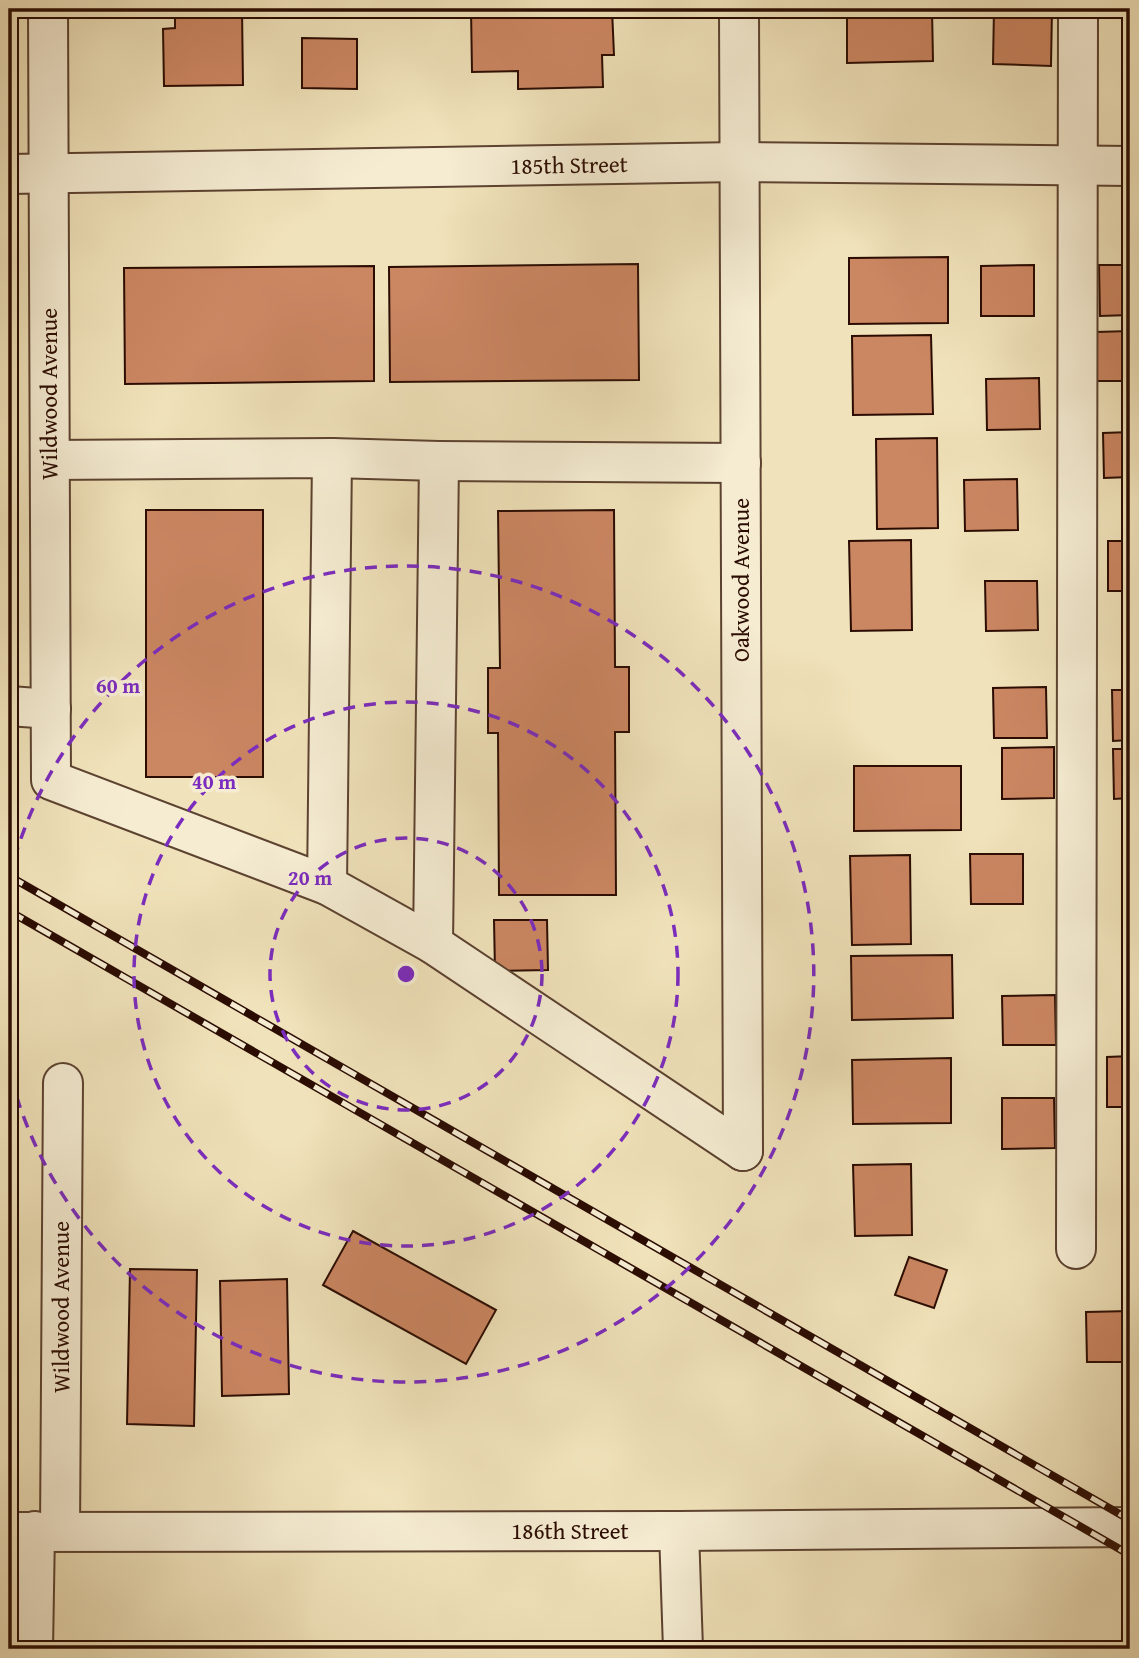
<svg xmlns="http://www.w3.org/2000/svg" width="1139" height="1658" font-family="'Gentium Book Plus',serif">
	<style>
		.building { fill: #cb8662; stroke: #2b0c02; stroke-width: 2 }
		.lines { fill: none; stroke-linecap: round; stroke-linejoin: round }
		.minor-casing { stroke: #5c4230; stroke-width: 42 }
		.minor { stroke: #f5ecd2; stroke-width: 38 }
		.rail-casing { stroke: #2b0c02; stroke-width: 8 }
		.rail { stroke: #f5ecd2; stroke-width: 5; stroke-dasharray: 16; stroke-linecap: butt }
		.ring { fill: none; stroke: #7b2cbf; stroke-width: 3.5; stroke-dasharray: 12 9 }
		.labels { text-anchor: middle; stroke-width: 7; stroke-linejoin: round; paint-order: stroke }
		.street-label { font-size: 23px; fill: #2b0c02; stroke: #f5ecd2 }
		.centre { fill: #7b2cbf; stroke: #f5ecd2; stroke-width: 3.5 }
		.ring-label { font-size: 21px; text-anchor: middle; font-weight: bold; fill: #7b2cbf; stroke: #f5ecd2; stroke-width: 7; stroke-linejoin: round; paint-order: stroke }
	</style>
	<rect width="100%" height="100%" fill="#f0e2ba"/>
	<filter id="stains"><feTurbulence type="fractalNoise" baseFrequency=".00286" numOctaves="4"/><feColorMatrix values="0 0 0 0 .2 0 0 0 0 .09 0 0 0 0 .02 0 0 0 .5 -.17"/></filter>
	<radialGradient id="worn" r=".72"><stop offset=".6" stop-color="#630" stop-opacity="0"/><stop offset="1" stop-color="#630" stop-opacity=".3"/></radialGradient>
	<g class="building">
		<polygon points="175,9 242,9 243,85 164,86 163,29 175,28"/>
		<polygon points="471,9 612,9 614,55 602,55 603,87 518,89 518,71 472,72"/>
		<polygon points="847,9 932,9 933,61 847,63"/>
		<polygon points="994,9 1052,9 1051,66 993,64"/>
		<polygon points="302,38 357,39 357,89 302,88"/>
		<polygon points="948,257 948,323 849,324 849,258"/>
		<polygon points="638,264 639,380 390,382 389,267"/>
		<polygon points="1034,265 1034,316 981,316 981,266"/>
		<polygon points="1099,265 1130,265 1130,315 1100,316"/>
		<polygon points="374,266 374,381 125,384 124,268"/>
		<polygon points="1130,331 1130,381 1097,381 1096,332"/>
		<polygon points="931,335 933,414 853,415 852,336"/>
		<polygon points="1039,378 1040,429 987,430 986,379"/>
		<polygon points="1130,432 1130,477 1104,478 1103,433"/>
		<polygon points="937,438 938,528 877,529 876,439"/>
		<polygon points="1017,479 1018,530 965,531 964,480"/>
		<rect x="146" y="510" width="117" height="267"/>
		<polygon points="614,510 615,667 629,667 629,732 615,732 616,895 499,895 498,733 488,733 488,668 500,668 498,511"/>
		<polygon points="911,540 912,630 851,631 849,541"/>
		<rect x="1108" y="541" width="22" height="50"/>
		<polygon points="985,581 1037,581 1038,630 986,631"/>
		<polygon points="1046,687 1047,738 994,738 993,688"/>
		<polygon points="1112,690 1130,690 1130,740 1113,741"/>
		<polygon points="1054,747 1054,798 1002,799 1002,748"/>
		<polygon points="1113,749 1130,749 1130,798 1114,799"/>
		<polygon points="854,766 961,766 961,830 854,831"/>
		<polygon points="970,854 1023,854 1023,904 971,904"/>
		<polygon points="910,855 911,944 852,945 850,856"/>
		<polygon points="494,920 547,920 548,970 495,971"/>
		<polygon points="952,955 953,1018 852,1020 851,956"/>
		<polygon points="1055,995 1056,1045 1003,1045 1002,996"/>
		<polygon points="1130,1056 1130,1107 1107,1107 1107,1057"/>
		<polygon points="951,1058 951,1123 853,1124 852,1060"/>
		<polygon points="1002,1098 1054,1098 1055,1148 1002,1149"/>
		<polygon points="911,1164 912,1235 855,1236 853,1165"/>
		<polygon points="353,1231 496,1310 466,1364 323,1285"/>
		<polygon points="909,1257 947,1270 934,1308 895,1295"/>
		<polygon points="130,1269 197,1270 194,1426 127,1424"/>
		<polygon points="287,1279 289,1394 222,1396 220,1281"/>
		<polygon points="1130,1311 1130,1362 1087,1362 1086,1312"/>
	</g>
	<g class="lines">
		<g class="minor-casing">
			<g id="minor">
				<polyline points="48,9 51,780 327,885"/>
				<polyline points="739,9 743,1151"/>
				<polyline points="9,174 739,162 1130,166"/>
				<polyline points="332,458 327,885 433,944"/>
				<polyline points="50,460 332,458 439,461 433,944 743,1151"/>
				<polyline points="439,461 741,463"/>
				<polyline points="9,706 51,709"/>
				<polyline points="1076,1249 1078,9"/>
				<polyline points="60,1531 63,1083"/>
				<polyline points="679,1531 683,1649"/>
				<polyline points="9,1532 679,1531 1130,1527"/>
				<polyline points="33,1649 35,1531"/>
			</g>
		</g>
		<use href="#minor" class="minor"/>
		<g class="rail-casing">
			<g id="rail">
				<polyline points="9,876 1130,1520"/>
				<polyline points="9,911 1130,1555"/>
			</g>
		</g>
		<use href="#rail" class="rail"/>
	</g>
	<g class="ring">
		<circle cx="406" cy="974" r="136"/>
		<circle cx="406" cy="974" r="272"/>
		<path d="M9 879A408 408 0 1 1 9 1069"/>
	</g>
	<g class="labels">
		<g class="street-label">
			<text transform="translate(569 165) rotate(-1)" y="8">185th Street</text>
			<text transform="translate(49 394) rotate(-90)" y="8">Wildwood Avenue</text>
			<text transform="translate(741 580) rotate(-90)" y="8">Oakwood Avenue</text>
			<text transform="translate(61 1307) rotate(-90)" y="8">Wildwood Avenue</text>
			<text x="570" y="1539">186th Street</text>
		</g>
	</g>
	<circle cx="406" cy="974" r="10" class="centre"/>
	<g class="ring-label">
		<text x="118" y="693">60 m</text>
		<text x="214" y="789">40 m</text>
		<text x="310" y="885">20 m</text>
	</g>
	<rect width="1139" height="1658" fill="none" stroke="#f0e2ba" stroke-width="35"/>
	<rect x="10" y="10" width="1118" height="1637" fill="none" stroke="#2b0c02" stroke-width="3.5"/>
	<rect x="18" y="18" width="1104" height="1623" fill="none" stroke="#2b0c02" stroke-width="2"/>
	<rect width="100%" height="100%" filter="url(#stains)"/>
	<rect width="100%" height="100%" fill="url(#worn)"/>
</svg>
